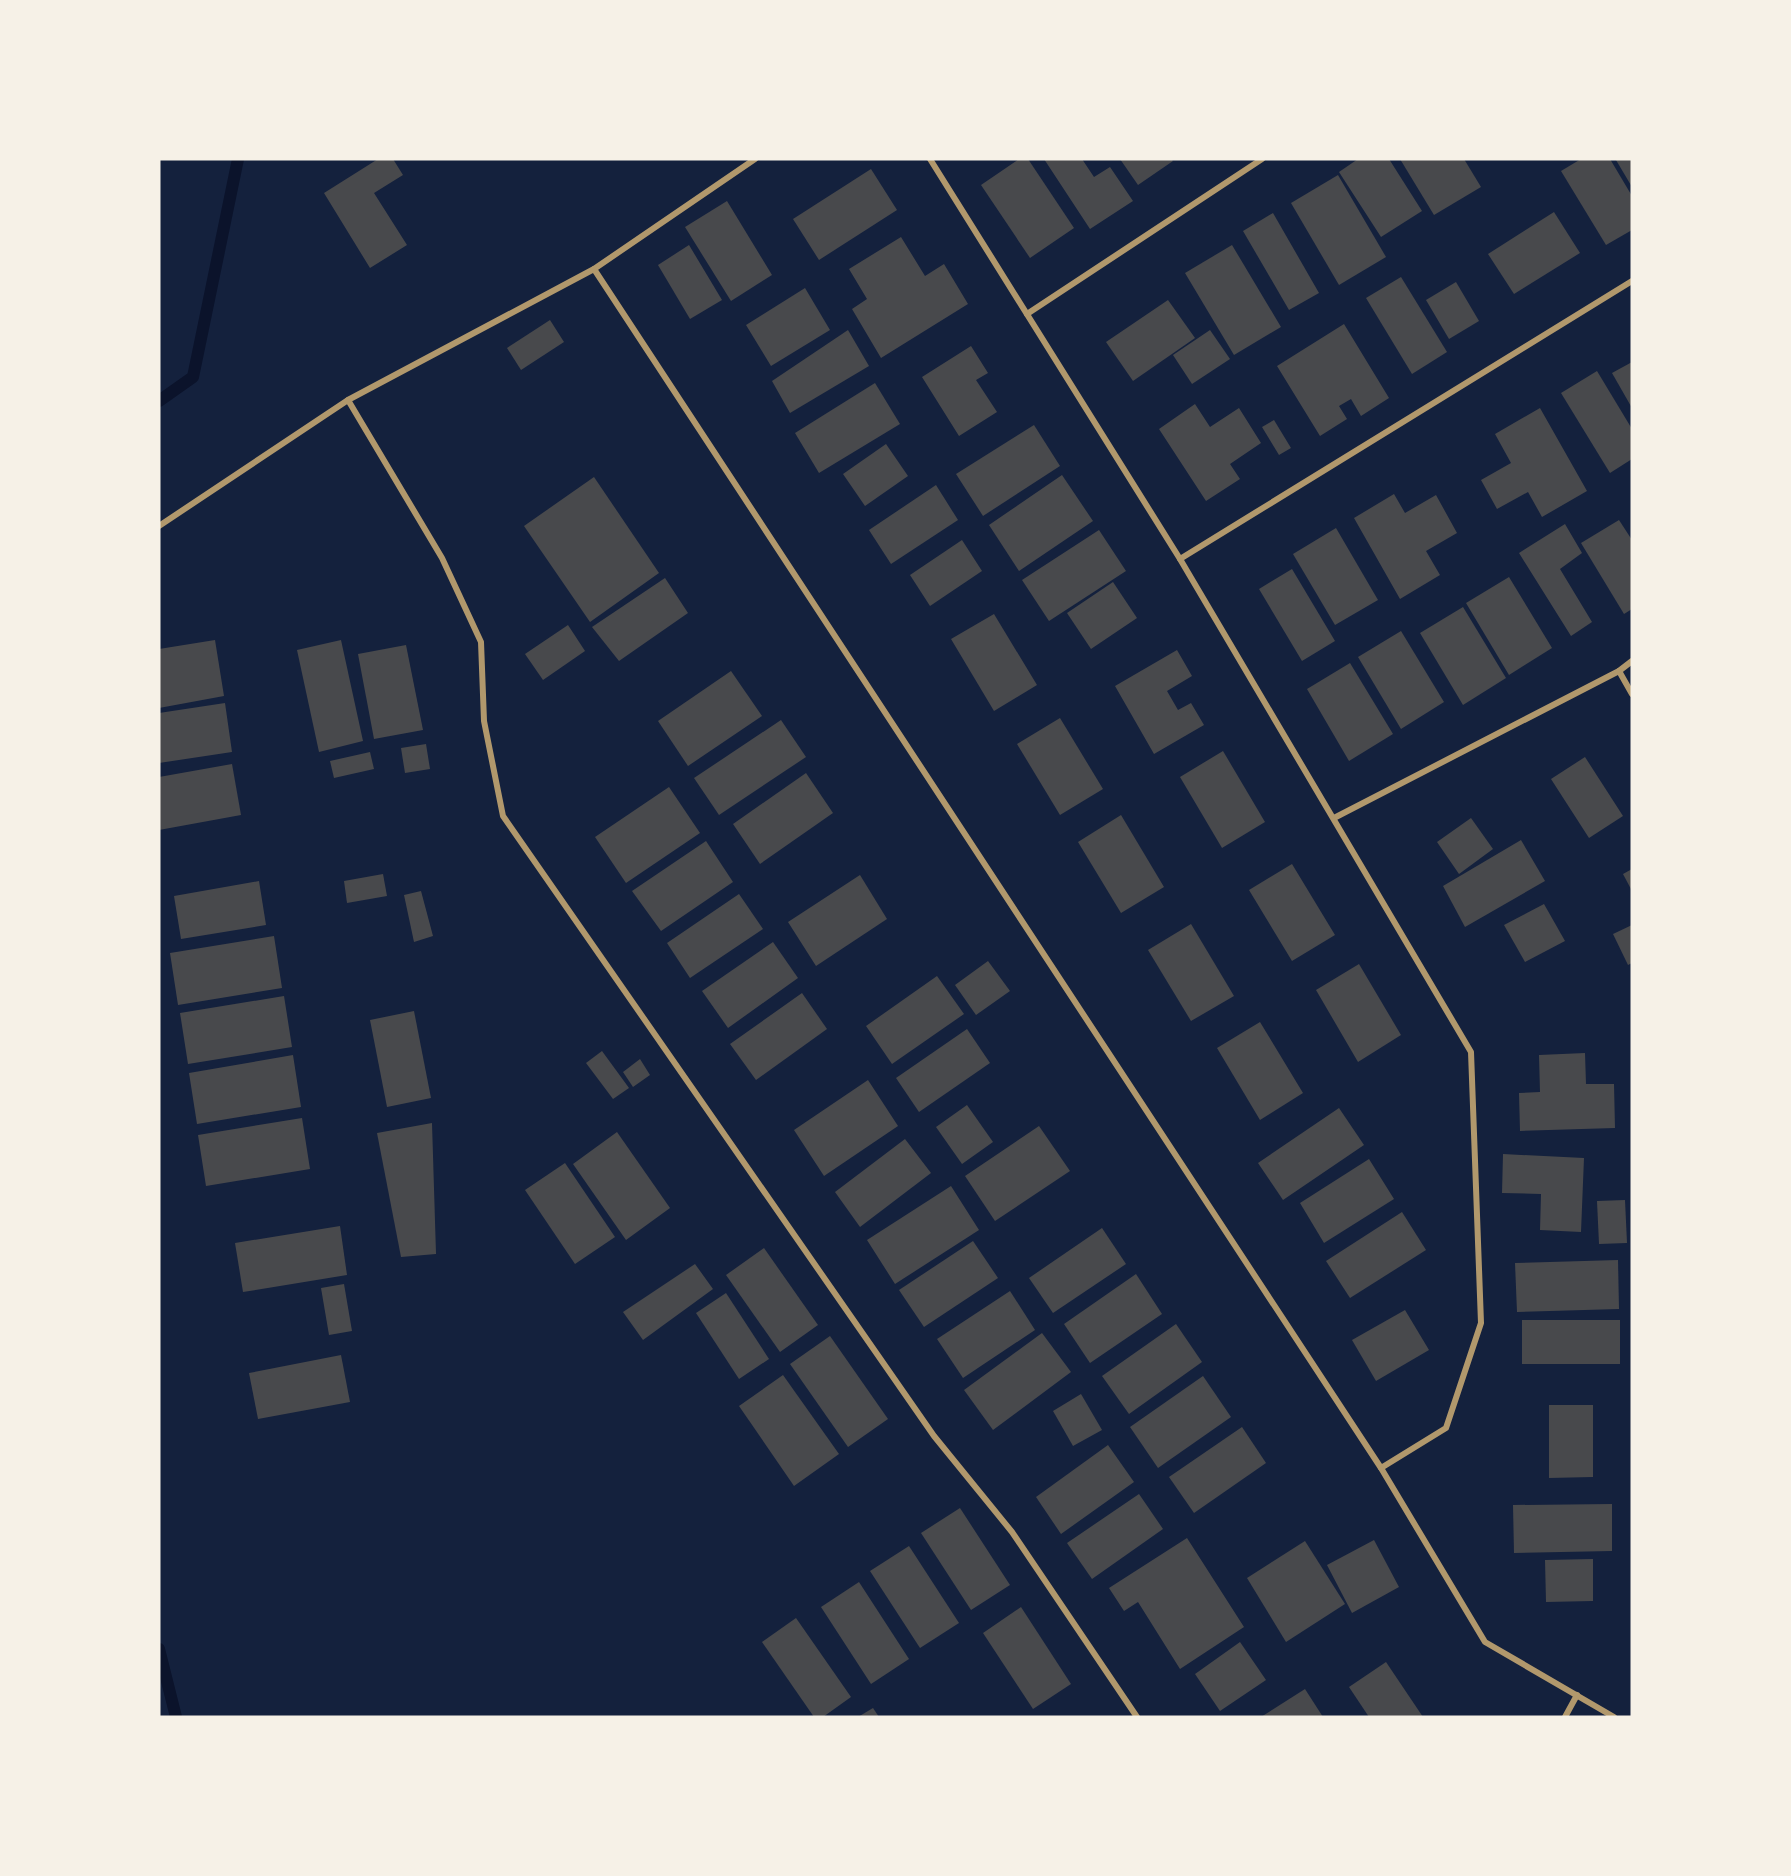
<svg xmlns="http://www.w3.org/2000/svg" width="1791" height="1876" font-family="'IBM Plex Sans',sans-serif">
	<style>
		.lines { fill: none; stroke-linecap: round; stroke-linejoin: round }
		.stream { stroke: #0b132b; stroke-width: 12 }
		.building { fill: #48494c }
		.minor { stroke: #b1986c; stroke-width: 6 }
	</style>
	<rect width="100%" height="100%" fill="#14213d"/>
	<g class="lines">
		<g class="stream">
			<polyline points="159,401 193,377 238,159"/>
			<polyline points="159,1649 176,1717"/>
		</g>
	</g>
	<g class="building">
		<polygon points="378,159 393,159 403,175 374,193 407,245 370,268 324,193"/>
		<polygon points="1019,159 1028,159 1074,228 1030,258 981,185"/>
		<polygon points="1044,159 1082,159 1094,177 1110,167 1133,201 1090,229"/>
		<polygon points="1120,159 1171,159 1173,161 1138,185"/>
		<polygon points="1358,159 1389,159 1422,211 1381,237 1339,172"/>
		<polygon points="1400,159 1464,159 1481,187 1434,215"/>
		<polygon points="1581,159 1610,159 1632,196 1632,230 1606,245 1561,171"/>
		<polygon points="1618,159 1632,159 1632,187 1616,160"/>
		<polygon points="871,169 897,210 819,260 793,219"/>
		<polygon points="1338,175 1386,257 1339,285 1291,203"/>
		<polygon points="727,201 772,275 731,301 685,227"/>
		<polygon points="1554,212 1580,253 1514,294 1488,254"/>
		<polygon points="1273,213 1319,293 1289,310 1243,231"/>
		<polygon points="901,237 925,276 944,264 968,304 881,358 852,309 867,299 849,269"/>
		<polygon points="689,245 722,300 690,319 658,265"/>
		<polygon points="1232,245 1281,327 1234,355 1185,273"/>
		<polygon points="1401,277 1447,352 1412,374 1366,298"/>
		<polygon points="1456,282 1479,321 1449,339 1426,300"/>
		<polygon points="805,288 830,330 771,366 746,325"/>
		<polygon points="1168,300 1195,338 1133,381 1106,342"/>
		<polygon points="550,320 564,342 521,370 507,348"/>
		<polygon points="1344,324 1389,398 1361,416 1351,399 1339,406 1347,419 1320,436 1277,366"/>
		<polygon points="848,330 869,366 790,413 772,381"/>
		<polygon points="1210,330 1230,359 1192,384 1173,355"/>
		<polygon points="971,346 988,373 976,380 997,412 959,436 922,377"/>
		<polygon points="1632,362 1632,408 1612,373"/>
		<polygon points="1597,371 1632,429 1632,459 1610,473 1561,393"/>
		<polygon points="875,383 900,424 819,473 795,433"/>
		<polygon points="1195,404 1210,427 1239,408 1261,443 1230,464 1240,479 1206,501 1159,429"/>
		<polygon points="1540,408 1587,491 1542,517 1528,492 1497,509 1481,480 1511,463 1495,434"/>
		<polygon points="1274,420 1291,448 1279,455 1262,427"/>
		<polygon points="1034,425 1060,466 983,516 956,474"/>
		<polygon points="886,444 908,476 865,506 843,474"/>
		<polygon points="1062,475 1093,521 1019,571 989,525"/>
		<polygon points="594,477 659,573 590,622 524,526"/>
		<polygon points="936,485 958,520 891,564 869,530"/>
		<polygon points="1394,494 1405,513 1436,495 1457,533 1426,551 1440,575 1400,599 1354,518"/>
		<polygon points="1619,520 1632,540 1632,609 1624,614 1581,543"/>
		<polygon points="1565,524 1582,553 1560,569 1592,622 1571,636 1519,553"/>
		<polygon points="1336,528 1378,600 1335,625 1293,554"/>
		<polygon points="1099,530 1126,571 1049,621 1022,580"/>
		<polygon points="962,540 982,571 930,606 910,575"/>
		<polygon points="1292,569 1335,641 1302,661 1259,589"/>
		<polygon points="1509,577 1552,648 1509,675 1466,603"/>
		<polygon points="665,578 688,613 619,661 592,627"/>
		<polygon points="1113,582 1137,618 1091,649 1067,613"/>
		<polygon points="1463,607 1506,678 1463,705 1420,633"/>
		<polygon points="994,614 1037,685 994,711 951,639"/>
		<polygon points="568,625 585,651 543,680 525,654"/>
		<polygon points="1401,631 1444,702 1401,729 1358,657"/>
		<polygon points="215,640 224,696 159,708 159,649"/>
		<polygon points="341,640 363,741 319,752 297,650"/>
		<polygon points="406,645 423,730 374,739 358,654"/>
		<polygon points="1177,650 1192,676 1167,691 1178,710 1191,703 1204,725 1154,754 1115,686"/>
		<polygon points="1350,663 1393,734 1349,761 1307,689"/>
		<polygon points="731,671 762,716 688,766 658,721"/>
		<polygon points="225,703 232,752 159,763 159,713"/>
		<polygon points="1060,718 1103,789 1060,815 1017,744"/>
		<polygon points="781,720 806,757 719,815 694,778"/>
		<polygon points="426,744 430,769 405,773 401,748"/>
		<polygon points="1223,751 1265,822 1222,848 1180,777"/>
		<polygon points="370,752 374,769 334,778 330,761"/>
		<polygon points="1585,757 1623,816 1589,838 1551,779"/>
		<polygon points="232,764 241,815 159,830 159,777"/>
		<polygon points="806,773 833,813 760,864 733,824"/>
		<polygon points="669,787 700,833 626,883 595,837"/>
		<polygon points="1121,815 1164,887 1121,913 1078,842"/>
		<polygon points="1471,818 1493,849 1459,874 1437,842"/>
		<polygon points="1521,840 1545,881 1465,927 1443,886"/>
		<polygon points="706,841 733,882 661,931 632,891"/>
		<polygon points="1292,864 1335,935 1292,961 1249,890"/>
		<polygon points="1632,869 1632,891 1623,874"/>
		<polygon points="383,874 387,896 347,903 344,881"/>
		<polygon points="860,875 887,919 816,966 788,922"/>
		<polygon points="259,881 266,925 181,939 174,896"/>
		<polygon points="421,891 433,936 414,942 404,895"/>
		<polygon points="739,894 763,929 690,978 667,943"/>
		<polygon points="1544,904 1565,941 1525,962 1504,925"/>
		<polygon points="1191,924 1234,996 1191,1021 1148,950"/>
		<polygon points="1632,925 1632,963 1628,965 1613,934"/>
		<polygon points="274,936 282,988 178,1005 170,953"/>
		<polygon points="773,942 798,978 728,1028 702,991"/>
		<polygon points="988,961 1010,991 976,1015 955,985"/>
		<polygon points="1359,964 1401,1035 1358,1062 1316,990"/>
		<polygon points="937,976 964,1014 892,1064 866,1026"/>
		<polygon points="802,993 827,1029 756,1080 730,1044"/>
		<polygon points="284,996 292,1047 188,1064 180,1013"/>
		<polygon points="414,1011 431,1098 387,1107 370,1020"/>
		<polygon points="1260,1022 1303,1093 1260,1120 1217,1048"/>
		<polygon points="967,1029 990,1063 919,1112 896,1078"/>
		<polygon points="602,1051 629,1088 613,1099 586,1063"/>
		<polygon points="1585,1053 1586,1084 1614,1084 1615,1128 1520,1131 1519,1093 1540,1092 1539,1055"/>
		<polygon points="293,1055 301,1107 197,1124 189,1073"/>
		<polygon points="640,1059 650,1075 633,1087 623,1072"/>
		<polygon points="868,1080 898,1126 824,1176 794,1130"/>
		<polygon points="967,1105 993,1142 962,1164 936,1127"/>
		<polygon points="1339,1108 1364,1145 1283,1200 1258,1163"/>
		<polygon points="302,1118 310,1169 206,1186 198,1135"/>
		<polygon points="432,1123 436,1254 401,1257 377,1133"/>
		<polygon points="1039,1126 1070,1171 995,1221 965,1176"/>
		<polygon points="617,1132 670,1208 626,1240 573,1164"/>
		<polygon points="905,1139 931,1173 860,1227 835,1192"/>
		<polygon points="1503,1154 1584,1158 1581,1232 1540,1230 1541,1194 1502,1193"/>
		<polygon points="1369,1159 1394,1199 1324,1243 1300,1203"/>
		<polygon points="565,1163 615,1237 575,1264 525,1190"/>
		<polygon points="951,1186 979,1230 895,1284 867,1240"/>
		<polygon points="1625,1200 1627,1243 1599,1244 1597,1201"/>
		<polygon points="1402,1212 1426,1250 1350,1298 1326,1261"/>
		<polygon points="340,1226 347,1275 243,1292 235,1243"/>
		<polygon points="1102,1228 1126,1264 1053,1313 1029,1278"/>
		<polygon points="973,1241 998,1278 924,1327 899,1290"/>
		<polygon points="764,1248 818,1325 780,1352 726,1275"/>
		<polygon points="1618,1260 1619,1309 1517,1312 1515,1263"/>
		<polygon points="695,1264 713,1289 643,1340 623,1312"/>
		<polygon points="1136,1274 1162,1314 1090,1363 1064,1324"/>
		<polygon points="344,1284 352,1331 329,1335 321,1288"/>
		<polygon points="1010,1291 1035,1330 963,1378 937,1339"/>
		<polygon points="726,1293 769,1359 739,1379 696,1313"/>
		<polygon points="1405,1310 1429,1350 1376,1381 1352,1340"/>
		<rect x="1522" y="1320" width="98" height="44"/>
		<polygon points="1176,1324 1202,1362 1129,1414 1102,1376"/>
		<polygon points="1042,1333 1071,1372 993,1430 964,1390"/>
		<polygon points="830,1336 888,1419 848,1447 790,1364"/>
		<polygon points="341,1355 350,1402 258,1419 249,1373"/>
		<polygon points="783,1375 839,1454 794,1486 739,1406"/>
		<polygon points="1203,1376 1231,1417 1158,1468 1130,1427"/>
		<polygon points="1081,1394 1102,1430 1073,1446 1053,1411"/>
		<polygon points="1549,1405 1593,1405 1593,1477 1549,1478"/>
		<polygon points="1242,1427 1266,1463 1194,1513 1169,1477"/>
		<polygon points="1108,1445 1134,1482 1061,1534 1036,1497"/>
		<polygon points="1139,1494 1163,1529 1092,1579 1067,1543"/>
		<polygon points="1612,1504 1612,1551 1514,1553 1513,1505"/>
		<polygon points="960,1508 1010,1585 971,1610 921,1533"/>
		<polygon points="1187,1538 1244,1627 1180,1669 1138,1602 1124,1611 1109,1588"/>
		<polygon points="1374,1540 1399,1587 1352,1613 1327,1565"/>
		<polygon points="1305,1541 1345,1604 1286,1642 1247,1578"/>
		<polygon points="909,1546 959,1623 920,1648 870,1571"/>
		<polygon points="1593,1559 1593,1601 1546,1602 1545,1560"/>
		<polygon points="859,1582 909,1659 871,1684 821,1607"/>
		<polygon points="1021,1607 1071,1684 1033,1709 983,1633"/>
		<polygon points="796,1618 851,1697 823,1717 814,1717 762,1642"/>
		<polygon points="1240,1642 1266,1680 1220,1711 1195,1674"/>
		<polygon points="1386,1662 1423,1717 1369,1717 1349,1687"/>
		<polygon points="1305,1689 1323,1717 1261,1717"/>
		<polygon points="873,1708 879,1717 858,1717"/>
	</g>
	<g class="lines">
		<g class="minor">
			<polyline points="930,159 1180,559 1471,1052 1481,1323 1446,1428 1381,1468"/>
			<polyline points="594,269 1381,1468 1485,1642 1614,1717"/>
			<polyline points="1027,314 1262,159"/>
			<polyline points="348,400 442,558 481,642 484,721 503,816 934,1436 1012,1532 1137,1717"/>
			<polyline points="159,526 348,400 594,269 755,159"/>
			<polyline points="1180,559 1632,281"/>
			<polyline points="1632,661 1619,671 1632,694"/>
			<polyline points="1334,818 1619,671"/>
			<polyline points="1565,1717 1577,1695"/>
		</g>
	</g>
	<rect width="1791" height="1876" fill="none" stroke="#f6f1e7" stroke-width="321"/>
</svg>
